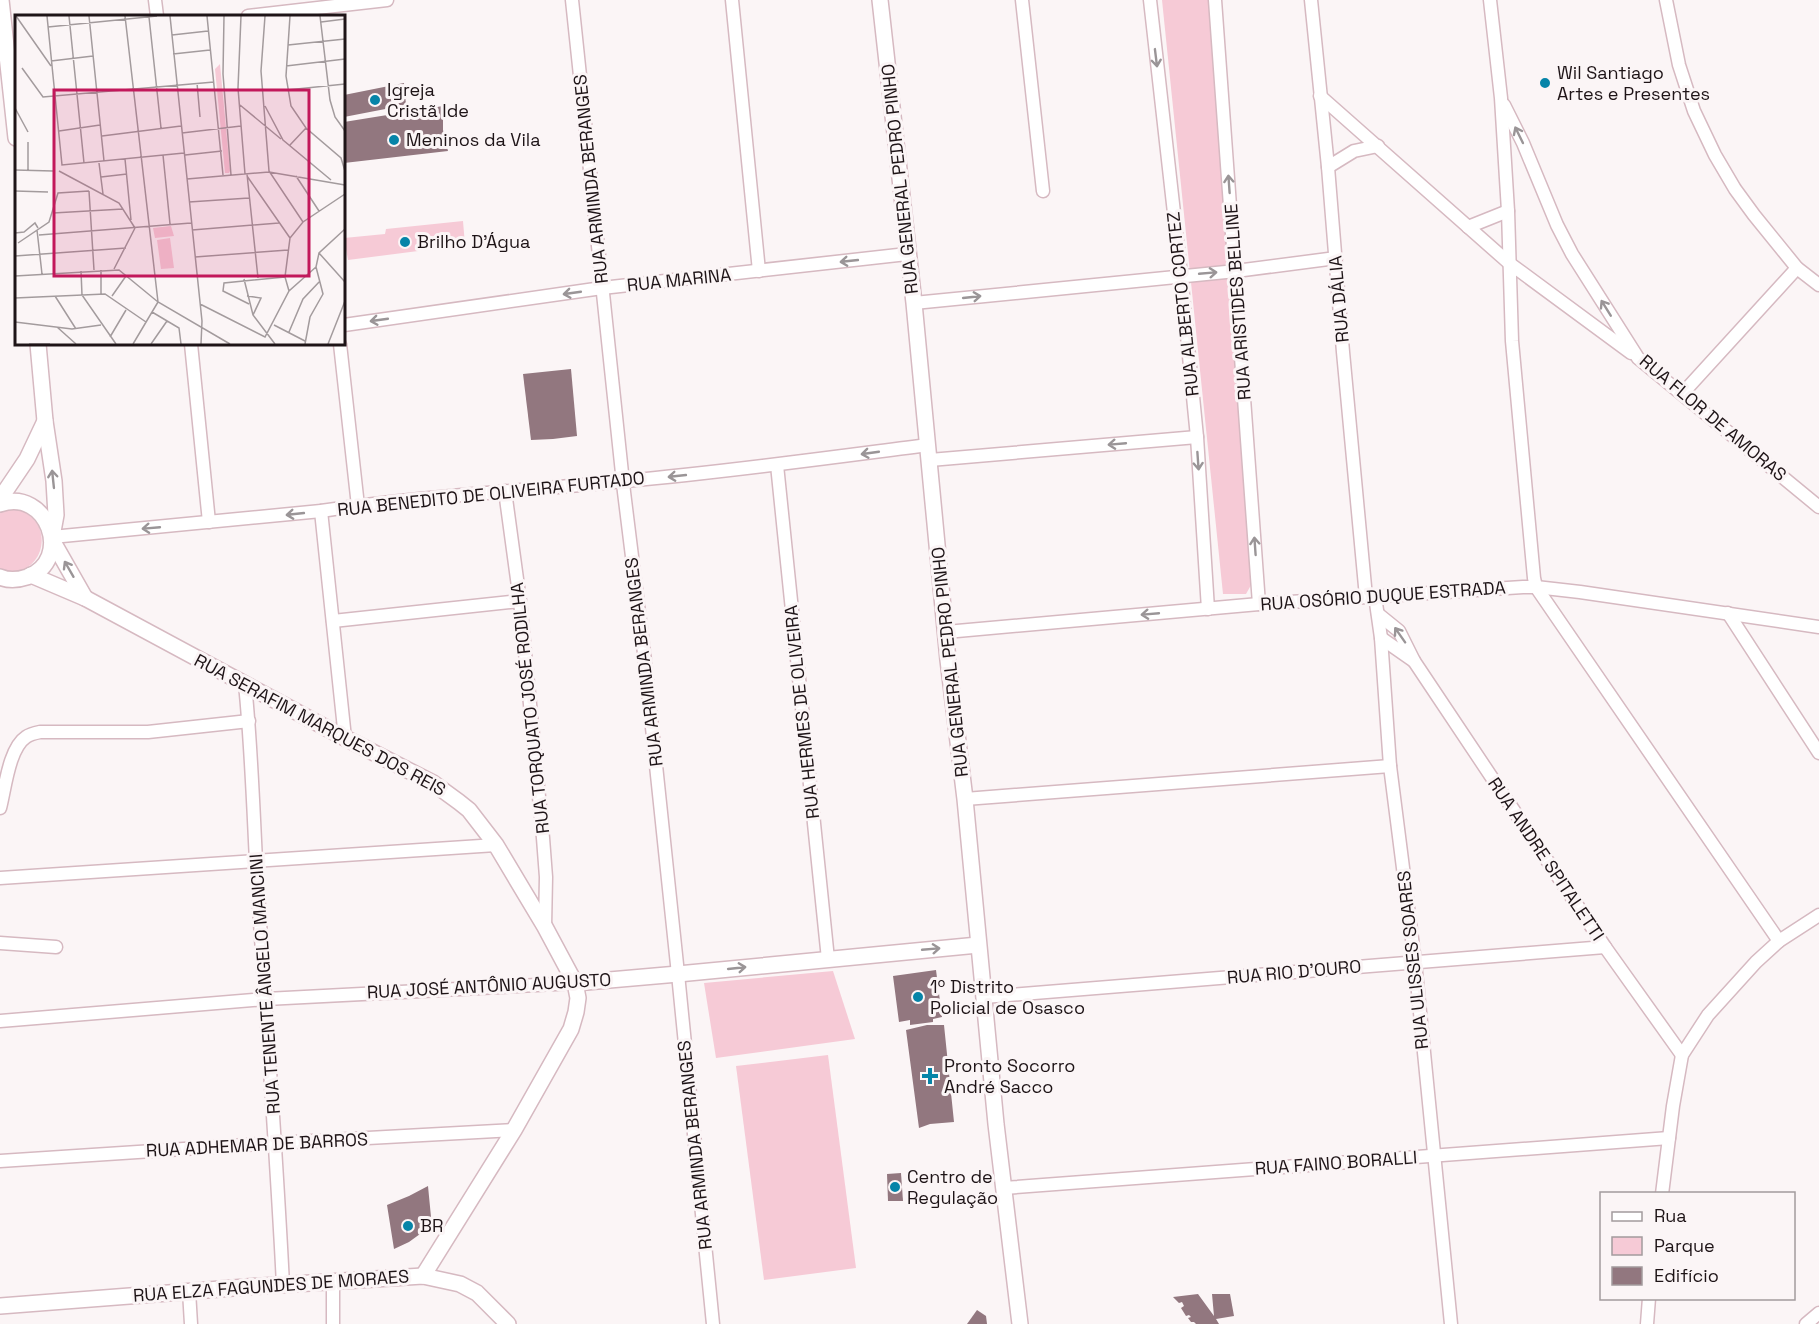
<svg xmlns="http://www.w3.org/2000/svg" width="1819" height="1324" font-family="'Space Grotesk',sans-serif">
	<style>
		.green { fill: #f6cad6 }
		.building { fill: #92777f }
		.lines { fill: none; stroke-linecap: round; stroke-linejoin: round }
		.minor-casing { stroke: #d6b9c1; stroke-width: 15 }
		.tertiary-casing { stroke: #d6b9c1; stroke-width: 18 }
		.minor { stroke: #fff; stroke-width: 12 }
		.tertiary { stroke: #fff; stroke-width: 15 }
		.oneway { stroke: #9a9597 }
		.poi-dot { fill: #0684a8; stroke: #fbf5f6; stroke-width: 2 }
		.labels { text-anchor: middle; stroke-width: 6; stroke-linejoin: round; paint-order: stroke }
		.poi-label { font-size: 18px; fill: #1e1417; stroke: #fbf5f6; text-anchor: start }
		.street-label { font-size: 18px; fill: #1e1417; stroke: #fbf5f6 }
		.inset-road { fill: none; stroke: #a39b9d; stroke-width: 1.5 }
		.view { fill: #c2185b; fill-opacity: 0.15; stroke: #c2185b; stroke-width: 3 }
		.inset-edge { fill: none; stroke: #1e1417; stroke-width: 3 }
	</style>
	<rect width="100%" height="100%" fill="#fbf5f6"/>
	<g class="green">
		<polygon points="1162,0 1209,0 1255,578 1246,594 1223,594"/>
		<polygon points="463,221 465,245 348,260 344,238 385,234 386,229"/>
		<path d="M12,508C61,518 44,583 0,570V509Z"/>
		<polygon points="833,971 855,1039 716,1058 704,983"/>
		<polygon points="828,1055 856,1268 764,1280 736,1066"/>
	</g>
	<g class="building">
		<polygon points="404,83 406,105 344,117 344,95"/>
		<polygon points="443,106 443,130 448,151 344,163 344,122"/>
		<polygon points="571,369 577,436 553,439 531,440 523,374"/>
		<polygon points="936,970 942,1017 933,1019 933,1022 910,1025 910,1020 899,1022 893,976"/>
		<polygon points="927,1025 944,1025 954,1122 930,1124 919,1128 906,1030"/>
		<polygon points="901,1173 903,1201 888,1201 887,1174"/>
		<polygon points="428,1186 431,1217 420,1234 409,1242 394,1249 387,1205 409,1196"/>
		<polygon points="1198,1294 1214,1316 1212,1294 1230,1294 1234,1316 1216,1319 1219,1324 1196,1324 1194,1322 1191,1322 1188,1318 1191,1317 1189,1315 1186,1316 1181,1308 1184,1306 1182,1302 1179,1303 1173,1297"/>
		<polygon points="977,1310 986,1316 987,1324 967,1324"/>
	</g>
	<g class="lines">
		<g class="minor-casing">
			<g id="minor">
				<polyline points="155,0 157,16"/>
				<polyline points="572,0 624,492 645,661 678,974 713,1324"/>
				<polyline points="732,0 759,271"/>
				<polyline points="1022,0 1043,191"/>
				<polyline points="1150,0 1181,275 1197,437 1208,609"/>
				<polyline points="1215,0 1259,604"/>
				<polyline points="1311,0 1328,167 1343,352 1366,597"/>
				<polyline points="1490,0 1501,98 1508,211 1512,341 1534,578 1536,587 1779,941"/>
				<polyline points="1666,0 1679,65 1694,111 1715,155 1735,189 1754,215 1797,268 1819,285"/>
				<polyline points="248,16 387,0"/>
				<polyline points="1320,96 1509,263 1631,353"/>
				<polyline points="1504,105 1523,143 1557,225 1572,254 1638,358 1819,507"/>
				<polyline points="1328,167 1354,151 1378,146"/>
				<polyline points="1468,227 1508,211"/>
				<polyline points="914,303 1236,271 1336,258"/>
				<polyline points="344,325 602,288 907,254"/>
				<polyline points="191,344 209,522"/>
				<polyline points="340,344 358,506"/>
				<polyline points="1682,394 1797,268"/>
				<polyline points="930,460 1197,437"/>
				<polyline points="777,465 828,959"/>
				<polyline points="505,491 520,601 543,838 546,877 545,927"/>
				<polyline points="321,511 345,738"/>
				<path d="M52,537L321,511C421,496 523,491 625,481C726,472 827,458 928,445"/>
				<polyline points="1375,596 1381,638 1390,766 1415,962 1451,1324"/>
				<polyline points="1728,613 1819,753"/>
				<polyline points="1378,614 1399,631 1414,661 1605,947 1682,1055"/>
				<polyline points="333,621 520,601"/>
				<polyline points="946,632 1259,604 1523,587 1536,587 1580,592 1819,627"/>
				<polyline points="1381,638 1414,661"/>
				<path d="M245,684C251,743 253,802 256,861C265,1003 276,1144 283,1285"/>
				<polyline points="965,799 1390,766"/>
				<path d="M0,808C5,789 9,748 26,737C30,734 35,733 40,732H148L249,721"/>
				<polyline points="0,878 496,845"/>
				<polyline points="0,943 56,947"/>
				<polyline points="984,997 1605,947"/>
				<polyline points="0,1021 266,999 575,983"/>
				<polyline points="0,1161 276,1143 514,1130"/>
				<polyline points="1004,1188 1669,1138"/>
				<polyline points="1662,1194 1673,1106 1682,1055 1708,1015 1756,962 1779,941 1819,915"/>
				<polyline points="333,1282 333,1324"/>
				<polyline points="189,1291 191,1324"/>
				<polyline points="1647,1324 1649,1298"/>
				<polyline points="1806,1324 1819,1313"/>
			</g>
		</g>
		<g class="tertiary-casing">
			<g id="tertiary">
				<polyline points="1,0 16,138"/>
				<polyline points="880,0 914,303 948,660 965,799 996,1124 1020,1324"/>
				<polyline points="38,344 45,421 54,481 56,515 52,537"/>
				<polyline points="0,499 27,459 45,421"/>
				<path d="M0,504C47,487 74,560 27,577C18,580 9,581 0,577"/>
				<polyline points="52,540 85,598"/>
				<polyline points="31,575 85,598 345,738 433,783 459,802 469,810 496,845 545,927 575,983 578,998 576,1012 571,1029 514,1130 423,1276"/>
				<polyline points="575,983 678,974 978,945"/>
				<polyline points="0,1306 246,1287 423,1276 460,1284 477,1293 508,1324"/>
			</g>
		</g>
		<use href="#minor" class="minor"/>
		<use href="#tertiary" class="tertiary"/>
	</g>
	<defs><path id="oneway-shaft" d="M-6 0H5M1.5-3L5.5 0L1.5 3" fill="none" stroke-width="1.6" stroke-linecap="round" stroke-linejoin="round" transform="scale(1.5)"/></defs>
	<g class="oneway">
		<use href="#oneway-shaft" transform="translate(1156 58) rotate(83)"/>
		<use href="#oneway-shaft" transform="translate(1519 135) rotate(-116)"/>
		<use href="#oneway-shaft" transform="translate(1229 184) rotate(-94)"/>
		<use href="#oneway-shaft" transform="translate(849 261) rotate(174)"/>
		<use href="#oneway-shaft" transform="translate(1208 273) rotate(-5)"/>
		<use href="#oneway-shaft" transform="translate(572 293) rotate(172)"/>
		<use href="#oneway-shaft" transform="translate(972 297) rotate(-6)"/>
		<use href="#oneway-shaft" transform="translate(1606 308) rotate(-122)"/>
		<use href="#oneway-shaft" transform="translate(379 320) rotate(172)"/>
		<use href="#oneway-shaft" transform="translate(1117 444) rotate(175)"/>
		<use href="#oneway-shaft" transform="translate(870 453) rotate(172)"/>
		<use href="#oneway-shaft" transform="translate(1198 461) rotate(86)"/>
		<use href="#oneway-shaft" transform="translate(677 476) rotate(174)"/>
		<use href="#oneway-shaft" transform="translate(53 479) rotate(-96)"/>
		<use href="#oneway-shaft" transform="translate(295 514) rotate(174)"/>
		<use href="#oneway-shaft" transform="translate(151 528) rotate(175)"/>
		<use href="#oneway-shaft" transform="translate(1255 546) rotate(-94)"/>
		<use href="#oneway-shaft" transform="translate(69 569) rotate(-120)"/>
		<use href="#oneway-shaft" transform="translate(1150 614) rotate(175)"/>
		<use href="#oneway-shaft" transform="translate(1400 635) rotate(-125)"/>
		<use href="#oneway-shaft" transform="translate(931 949) rotate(-5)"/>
		<use href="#oneway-shaft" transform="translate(737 968) rotate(-6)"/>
	</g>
	<g class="poi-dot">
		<circle cx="1545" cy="83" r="6"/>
		<circle cx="375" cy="100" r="6"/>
		<circle cx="394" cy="140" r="6"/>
		<circle cx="405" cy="242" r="6"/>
		<circle cx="918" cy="997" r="6"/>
		<path d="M927 1067h6v6h6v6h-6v6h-6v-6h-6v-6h6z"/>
		<circle cx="895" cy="1187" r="6"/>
		<circle cx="408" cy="1226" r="6"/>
	</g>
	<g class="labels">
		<g class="poi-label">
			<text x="1557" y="79">Wil Santiago<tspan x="1557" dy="21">Artes e Presentes</tspan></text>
			<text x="387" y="96">Igreja<tspan x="387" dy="21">Cristã Ide</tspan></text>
			<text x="406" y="146">Meninos da Vila</text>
			<text x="417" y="248">Brilho D'Água</text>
			<text x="930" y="993">1º Distrito<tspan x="930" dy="21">Policial de Osasco</tspan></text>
			<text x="944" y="1072">Pronto Socorro<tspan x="944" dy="21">André Sacco</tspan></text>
			<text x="907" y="1183">Centro de<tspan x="907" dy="21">Regulação</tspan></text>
			<text x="420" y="1232">BR</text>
		</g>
		<g class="street-label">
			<text transform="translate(591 179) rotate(-96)" y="6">RUA ARMINDA BERANGES</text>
			<text transform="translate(900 179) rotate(-96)" y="6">RUA GENERAL PEDRO PINHO</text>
			<text transform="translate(679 280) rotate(-6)" y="6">RUA MARINA</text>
			<text transform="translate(1339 299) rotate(-95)" y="6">RUA DÁLIA</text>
			<text transform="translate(1238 302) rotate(-94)" y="6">RUA ARISTIDES BELLINE</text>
			<text transform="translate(1183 304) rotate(-96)" y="6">RUA ALBERTO CORTEZ</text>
			<text transform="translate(1713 418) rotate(40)" y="6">RUA FLOR DE AMORAS</text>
			<text transform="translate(491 494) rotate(-6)" y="6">RUA BENEDITO DE OLIVEIRA FURTADO</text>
			<text transform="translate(1383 596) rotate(-4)" y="6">RUA OSÓRIO DUQUE ESTRADA</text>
			<text transform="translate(644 662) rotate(-97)" y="6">RUA ARMINDA BERANGES</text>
			<text transform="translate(950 662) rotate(-96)" y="6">RUA GENERAL PEDRO PINHO</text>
			<text transform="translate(530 708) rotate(-96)" y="6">RUA TORQUATO JOSÉ RODILHA</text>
			<text transform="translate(802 712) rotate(-96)" y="6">RUA HERMES DE OLIVEIRA</text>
			<text transform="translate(320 725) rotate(28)" y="6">RUA SERAFIM MARQUES DOS REIS</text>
			<text transform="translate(1546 859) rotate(56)" y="6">RUA ANDRE SPITALETTI</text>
			<text transform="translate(1413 960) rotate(-96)" y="6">RUA ULISSES SOARES</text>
			<text transform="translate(1294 972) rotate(-5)" y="6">RUA RIO D'OURO</text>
			<text transform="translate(265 984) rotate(-94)" y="6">RUA TENENTE ÂNGELO MANCINI</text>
			<text transform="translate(489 986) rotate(-3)" y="6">RUA JOSÉ ANTÔNIO AUGUSTO</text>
			<text transform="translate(257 1145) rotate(-3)" y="6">RUA ADHEMAR DE BARROS</text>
			<text transform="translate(695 1145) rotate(-96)" y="6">RUA ARMINDA BERANGES</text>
			<text transform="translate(1336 1163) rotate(-4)" y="6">RUA FAINO BORALLI</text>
			<text transform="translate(271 1286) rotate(-4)" y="6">RUA ELZA FAGUNDES DE MORAES</text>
		</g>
	</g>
	<g transform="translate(15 15)">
		<rect width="330" height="330" fill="#fbf5f6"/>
		<path d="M205,49L215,156L214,158H210L200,54ZM156,211L159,221L140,223L138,213ZM155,223L159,253L146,254L142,225Z" fill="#f6cad6"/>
		<path class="inset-road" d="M1,1L36,51M32,1L47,150L169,138M54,1L69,148M74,1L89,146M110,1L143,287L118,329M155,1L187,306L186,329M192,1L208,160M209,1L208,59L216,160M226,1L223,73L230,159M250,1L246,56L254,156L288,207M275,1L271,61L276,91L291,113L326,143L330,156M305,1L315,85L320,102L330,116M134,2L146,113M306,7L330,4M33,12L142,1M157,20L193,16M273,30L330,24M158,39L195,35M36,46L78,41M271,51L330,44M7,53L28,82L199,67M182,68L185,102M272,75L330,69M225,90L266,124M250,91L268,125L316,165M0,93L13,117M44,116L85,110M167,118L226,111M87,121L166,111M275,130L291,113M148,140L155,209M170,140L207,136M110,144L116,205M84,148L88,179M0,155L38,156M13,155V127M44,156L104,188L120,213M232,159L243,263M232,161L275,223M281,161L304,196M86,162L112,159M172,164L254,157L330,170M0,176L33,177M74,176L79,255M174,187L234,183M38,198L108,194M22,215L27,259M177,215L264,208M0,218L9,217L20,208L23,213M24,220L176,208M3,228L34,207L43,178L74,176M304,238L330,267M0,241L111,233M180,242L273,235M99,254L120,213M86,255V279M66,256L67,280L101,329M0,261L104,255L143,287L215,329M229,264L238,300L260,329M274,276L270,262L275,223L288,207L330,179M40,281L61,314M97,281L111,261M232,281L246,283L238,300M0,283L90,279L131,307M185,289L250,322L274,276L301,252M234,289L208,276L209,268L270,262M137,297L164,313L166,329M0,307L57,314L86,310M259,310L290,326M42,312L61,329M274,317L288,284L305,266M95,322L111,295M14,329H35M136,329L152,306M290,329L295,302L308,279L301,252L304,238L330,214M313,329L330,286"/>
		<path class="view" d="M39,75H294V261H39Z"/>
		<rect width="330" height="330" class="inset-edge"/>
	</g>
	<rect x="1600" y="1192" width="195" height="108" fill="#fbf5f6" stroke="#a39b9d" stroke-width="1.5"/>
	<rect x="1612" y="1212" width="30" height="9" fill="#ffffff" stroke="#a39b9d" stroke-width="1.5"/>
	<text x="1654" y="1222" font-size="18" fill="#1e1417">Rua</text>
	<rect x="1612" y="1237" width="30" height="18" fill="#f6cad6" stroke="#a39b9d" stroke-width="1.5"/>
	<text x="1654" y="1252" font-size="18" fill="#1e1417">Parque</text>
	<rect x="1612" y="1267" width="30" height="18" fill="#92777f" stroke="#a39b9d" stroke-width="1.5"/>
	<text x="1654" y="1282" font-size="18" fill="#1e1417">Edifício</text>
</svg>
